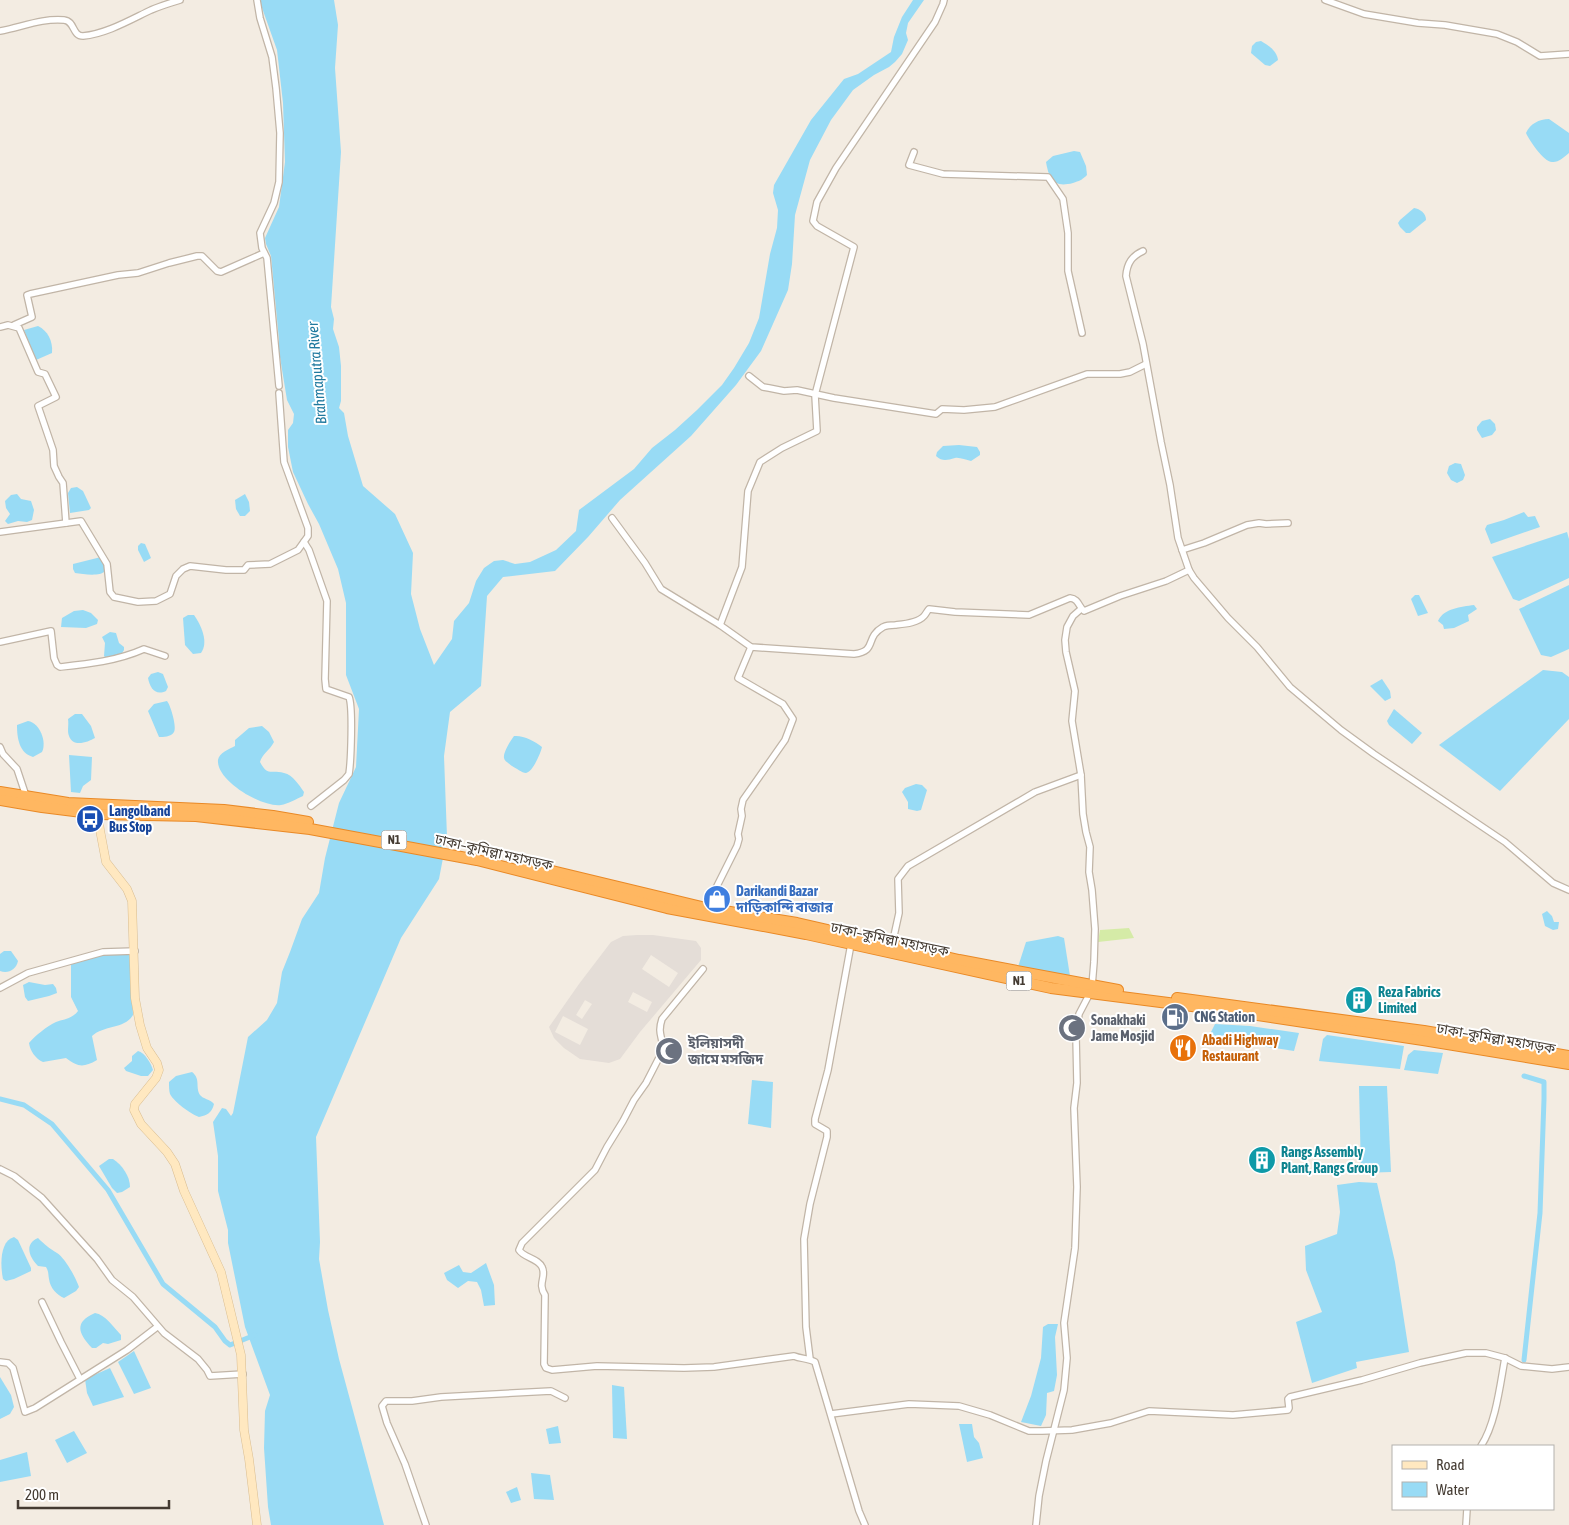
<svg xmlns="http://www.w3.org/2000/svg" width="1569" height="1525" font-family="'Asap Condensed','Noto Sans Bengali',sans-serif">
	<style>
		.industrial { fill: #e4ddd7; fill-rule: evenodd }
		.green { fill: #d5eba7 }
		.water { fill: #98dbf5 }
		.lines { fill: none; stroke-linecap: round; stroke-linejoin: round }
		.canal { stroke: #98dbf5; stroke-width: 5 }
		.street-casing { stroke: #c1b5a7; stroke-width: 8 }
		.secondary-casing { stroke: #d9bd90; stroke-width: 9 }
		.highway-casing { stroke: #e98926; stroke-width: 12 }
		.street { stroke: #fff; stroke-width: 5.5 }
		.secondary { stroke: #ffe8c0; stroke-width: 8 }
		.highway { stroke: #ffb761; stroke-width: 10 }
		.labels { text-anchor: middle; stroke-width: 4; stroke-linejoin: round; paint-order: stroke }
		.shield { fill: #fff; stroke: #7c7670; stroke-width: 1 }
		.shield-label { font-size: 12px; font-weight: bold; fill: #443b32 }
		.transit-label { font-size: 14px; font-weight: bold; fill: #164399; stroke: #fff; text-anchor: start }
		.street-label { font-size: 14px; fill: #443b32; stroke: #fff }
		.shop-label { font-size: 14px; font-weight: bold; fill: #366cbe; stroke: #fff; text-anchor: start }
		.culture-label { font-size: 14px; font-weight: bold; fill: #0d838f; stroke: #fff; text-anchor: start }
		.service-label { font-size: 14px; font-weight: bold; fill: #4e5e75; stroke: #fff; text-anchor: start }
		.worship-label { font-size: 14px; font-weight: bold; fill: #5b616d; stroke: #fff; text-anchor: start }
		.food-label { font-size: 14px; font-weight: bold; fill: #c56008; stroke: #fff; text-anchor: start }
		.water-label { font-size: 15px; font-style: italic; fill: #217a9f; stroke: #fff }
	</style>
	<rect width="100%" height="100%" fill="#f3ece2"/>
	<path class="industrial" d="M637,935H653L696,941L701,948V960L640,1032L620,1059L609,1063L580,1059L564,1048L554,1038L549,1027L579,984L611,942L623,936ZM651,955L678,973L669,987L642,969ZM633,992L652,1002L647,1012L628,1002ZM585,1000L592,1004L582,1019L576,1015ZM563,1016L588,1029L580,1045L555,1032Z"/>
	<polygon class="green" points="1129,928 1134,938 1098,942 1100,930"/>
	<g class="water">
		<polygon points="261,0 334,0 338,25 335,68 341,152 331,307 334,319 333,329 339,347 341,366 341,401 339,408 344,413 348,436 363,486 395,514 413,553 411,594 420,629 434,665 452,639 454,621 469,603 476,581 484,568 494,561 503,560 515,564 530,562 556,550 576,531 579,510 634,469 652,448 675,430 697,410 722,385 734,368 749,343 759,318 770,254 777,228 778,210 773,193 774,185 811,120 844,79 858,74 891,52 894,37 902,17 913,0 924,0 908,23 906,33 908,40 902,54 895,62 889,67 874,75 853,90 831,120 810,160 795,215 792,264 788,290 761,351 736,385 691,436 620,500 588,537 555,571 503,577 487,596 481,686 450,712 444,756 447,837 439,879 401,938 316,1137 320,1242 319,1259 328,1310 339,1359 384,1525 271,1525 268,1507 264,1448 265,1411 270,1395 245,1327 228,1243 228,1230 218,1191 218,1156 213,1122 222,1108 226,1109 231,1116 233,1113 248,1037 267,1020 277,1003 282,972 290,952 302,919 319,893 325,858 339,803 356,767 359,709 346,675 346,603 338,569 319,524 308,504 293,472 288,447 288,430 293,423 294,414 287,400 279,351 279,340 271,256 266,244 265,238 279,207 285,162 283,103 277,50 261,5"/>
		<path d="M1261,41C1268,45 1277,51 1278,60L1270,66L1265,65L1251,53L1252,46L1256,42Z"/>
		<path d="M1549,119L1569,133V153C1564,157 1558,163 1552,162C1544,162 1529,140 1526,133C1530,124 1539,119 1549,119Z"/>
		<path d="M1074,151L1080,152L1086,166L1087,175C1082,180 1079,181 1073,183C1054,188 1049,180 1046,162L1053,156Z"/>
		<path d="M1414,208C1420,209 1426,213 1426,220L1410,233H1406L1400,227L1398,223L1400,220Z"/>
		<path d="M38,326C48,331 53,341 52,353L36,360L24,330Z"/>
		<polygon points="1486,420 1490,419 1495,424 1496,430 1492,435 1482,438 1477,430 1477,427 1482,421"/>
		<path d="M959,445L977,447L980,452V455L971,461C966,460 959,457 955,458C947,460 943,462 936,456L937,452L943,446Z"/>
		<polygon points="1455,463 1461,464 1465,475 1463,480 1457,483 1451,480 1447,473 1449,466"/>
		<polygon points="77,487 83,491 91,508 89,510 70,513 68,493 71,488"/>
		<polygon points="17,494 21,499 31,501 34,510 32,520 27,522 18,521 8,524 5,521 10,514 6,508 5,501 11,495"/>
		<polygon points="245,494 249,502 250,511 245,516 240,516 236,509 235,500"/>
		<polygon points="1524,512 1528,517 1535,516 1540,527 1491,544 1485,529 1487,525 1504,520"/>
		<polygon points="1567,532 1569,539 1569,578 1519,601 1513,599 1492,557"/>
		<polygon points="141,543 145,544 151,558 144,562 138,550 138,546"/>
		<path d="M101,557C118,579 88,575 75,573L73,569V564Z"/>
		<polygon points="1569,585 1569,649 1551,657 1541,655 1519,609"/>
		<polygon points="1415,595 1419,595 1428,613 1418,616 1411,599"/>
		<path d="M1474,605L1477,609L1468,615L1469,621L1454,628L1444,629L1443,625L1438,621C1444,608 1461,607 1474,605Z"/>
		<polygon points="83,610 91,613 98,620 97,624 86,628 61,627 62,618 74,611"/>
		<path d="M188,615H194C201,625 209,642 201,653L193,654L185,645L183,618Z"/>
		<polygon points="110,632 116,633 119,643 124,647 124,650 121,655 107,659 104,656 105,643 102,637"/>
		<polygon points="1543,670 1562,672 1569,677 1569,719 1500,791 1439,745"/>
		<path d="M158,672L163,674L168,687L166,691C155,696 150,688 148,678L151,674Z"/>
		<polygon points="1382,679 1390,691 1391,698 1385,701 1370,686"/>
		<path d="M167,701C171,706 177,728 174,732C171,737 163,737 159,737L148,711L154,704Z"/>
		<polygon points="1394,709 1422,733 1412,744 1389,725 1387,721"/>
		<path d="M75,714H82L91,726L95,738C88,742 73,748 69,736C67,731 69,725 68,719Z"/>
		<path d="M28,721C40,723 47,742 42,752L33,757C19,753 17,738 17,725Z"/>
		<path d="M262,726L269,732L274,742C270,750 262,754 260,762C268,777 270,769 284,773C293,775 299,785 304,792L303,796C296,799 288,804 281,805C263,808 216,781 218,760C219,753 229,749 235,746V740L249,728Z"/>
		<path d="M514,736C523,735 535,741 542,747C541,752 533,772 526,773C522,773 516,768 512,766C510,764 504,761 504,758C503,752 511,740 514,736Z"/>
		<polygon points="69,755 92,757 91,780 83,786 80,793 71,792"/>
		<polygon points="916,784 922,785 927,790 921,810 917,811 908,809 908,802 902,792 905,788"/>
		<polygon points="1547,911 1552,916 1554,922 1559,922 1558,929 1553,930 1545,926 1542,914"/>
		<polygon points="1058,936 1064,938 1070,976 1017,970 1026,942"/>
		<path d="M4,951H11L18,961C16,970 8,974 0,971V954Z"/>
		<path d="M129,954L131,955L133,1015C125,1029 104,1025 92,1036L97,1060C83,1068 78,1067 66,1058L43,1062C36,1059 30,1051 29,1043C35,1036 47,1026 56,1022C64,1019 72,1019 78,1011L71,997V963L102,955Z"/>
		<polygon points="29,982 45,985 53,984 56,988 57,993 49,996 28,1001 25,997 23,985"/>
		<polygon points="1215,1024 1250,1026 1299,1033 1294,1051 1208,1038"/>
		<polygon points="1327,1035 1404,1046 1400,1069 1319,1061 1323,1039"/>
		<polygon points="1414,1050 1443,1053 1438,1074 1404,1070 1408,1055"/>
		<path d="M138,1051C145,1053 151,1063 153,1070L148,1076H141L126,1071L124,1068L132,1061V1056Z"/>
		<path d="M192,1072C201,1079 195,1087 200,1095C203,1099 210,1099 214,1104C212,1113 207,1115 199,1117C191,1114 174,1102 170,1094C169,1091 169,1086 169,1082L176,1076Z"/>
		<polygon points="752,1080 773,1082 771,1128 748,1124"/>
		<polygon points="1359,1086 1387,1086 1391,1172 1361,1173"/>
		<path d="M109,1159H113C122,1165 130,1176 130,1187L122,1192L117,1193L112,1188L99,1166Z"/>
		<polygon points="1359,1182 1377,1183 1395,1262 1409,1352 1356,1362 1357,1368 1312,1383 1296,1322 1322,1312 1306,1270 1305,1246 1337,1234 1340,1212 1337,1185"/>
		<path d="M14,1237L18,1240L31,1268V1271L14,1279L6,1281L3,1279C0,1264 0,1241 14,1237Z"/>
		<path d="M38,1238C45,1245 49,1248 57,1253C65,1258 76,1278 79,1287L76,1291L64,1298C57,1295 50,1288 49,1279C48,1274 49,1272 46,1267L38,1266C29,1257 24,1244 38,1238Z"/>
		<polygon points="486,1263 494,1285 495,1305 484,1306 481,1290 477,1282 468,1281 458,1288 447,1280 444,1273 459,1265 463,1272 471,1273"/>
		<path d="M95,1313C105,1314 114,1328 121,1335V1340L108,1344L103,1343L96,1348H92C78,1333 74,1322 95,1313Z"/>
		<polygon points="1048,1324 1058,1324 1055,1337 1057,1375 1054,1391 1047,1393 1046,1415 1041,1426 1021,1422 1031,1396 1041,1358 1043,1327"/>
		<polygon points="134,1351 151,1388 134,1394 118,1362"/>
		<polygon points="110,1368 124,1397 93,1406 87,1393 85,1379"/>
		<polygon points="0,1377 11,1395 14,1407 10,1414 0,1419"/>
		<polygon points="612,1385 624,1387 627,1439 613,1438"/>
		<polygon points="959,1424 972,1424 974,1437 979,1443 983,1458 967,1462"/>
		<polygon points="558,1426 561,1443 549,1444 546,1429"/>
		<polygon points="74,1431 87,1453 67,1463 55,1440"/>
		<polygon points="27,1452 31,1476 0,1482 0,1460"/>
		<polygon points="531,1473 550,1475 554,1500 534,1499"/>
		<polygon points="517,1487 521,1500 511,1503 506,1492"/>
	</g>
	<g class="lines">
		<g class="canal">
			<polyline points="1524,1076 1544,1082 1544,1099 1540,1213 1524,1360"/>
			<polyline points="0,1099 24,1105 52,1124 108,1190 163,1284 215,1327 225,1341 230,1345 255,1335"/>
		</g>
		<g class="street-casing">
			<g id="street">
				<polyline points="257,0 260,18 272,57 276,88 280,133 279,182 274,203 260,233 262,248 267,258 279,386"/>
				<polyline points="1325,0 1364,14 1418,23 1445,25 1497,34 1517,42 1540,56 1569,54"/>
				<path d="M0,31C22,27 42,18 64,20C75,21 72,36 83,36C106,34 130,20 151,10C160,6 170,3 180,0"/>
				<polyline points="914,152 909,165 943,174 1048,177 1063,199 1068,233 1068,271 1082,333"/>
				<path d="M1143,251C1132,256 1127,263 1126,276L1143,344L1161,442L1170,485L1178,538L1189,570L1194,578L1228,618L1257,647L1290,687L1341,730L1374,754L1505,842L1553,883L1569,890"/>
				<polyline points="14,325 32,317 27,295 30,294 118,275 138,273 169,263 197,256 202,256 217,271 221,272 264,253"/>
				<polyline points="0,327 8,325 19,328 38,372 45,374 56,397 38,406 53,450 54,466 59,477 63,483 66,523"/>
				<polyline points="749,376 763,387 769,388 784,391 797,390 834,398 936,414 942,409 964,410 995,407 1087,374 1120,374 1130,372 1146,364"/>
				<path d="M612,518L645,563L661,589L720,625L751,647L854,654C878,651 864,638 883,627C887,625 890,625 895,625C904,624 918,623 924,616C926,614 927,611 929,609L955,612L1029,615L1070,598C1079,599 1078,606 1084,611L1120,596L1166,581L1189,570"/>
				<polyline points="0,532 81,521 107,564 110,592 114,597 138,602 156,601 170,594 176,576 183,569 190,566 226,570 244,570 248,565 270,564 298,550 308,536 308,528 284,462 279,393"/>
				<path d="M304,542L309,550L327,601L325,679L326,689L349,697C353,707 351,761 349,774L344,780L311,806"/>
				<polyline points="1182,550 1204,543 1247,525 1259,523 1266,524 1288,523"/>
				<polyline points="1081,609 1073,616 1067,627 1065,640 1066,652 1075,691 1072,721 1081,775 1083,814 1086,832 1090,847 1089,872 1092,890 1095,929 1094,962 1092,986"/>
				<polyline points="720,625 742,567 748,491 760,462 782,448 817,431 815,395 854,247 817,226 813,221 817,202 836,168 935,22 943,4 944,0"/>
				<path d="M0,642L51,631L54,658L57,665L60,667C88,664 117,661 144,649L165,656"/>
				<polyline points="0,747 3,754 17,769 26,796"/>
				<polyline points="706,908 737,846 739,839 738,834 742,816 741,809 743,800 785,740 793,719 783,704 738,678 751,647"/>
				<polyline points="892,945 899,913 898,879 908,866 1035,792 1081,775"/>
				<path d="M703,969L662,1019C657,1034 663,1037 663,1050L646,1083L634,1100L623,1121L607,1147L595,1170L522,1243L519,1250C524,1258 538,1258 542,1267C547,1277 537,1283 545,1295L544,1364L546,1368L552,1370L597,1366L684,1368L714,1367L794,1356C801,1359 808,1358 815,1362L859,1511L865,1525"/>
				<polyline points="0,988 28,973 103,952 135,951"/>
				<polyline points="0,1169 14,1176 42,1198 97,1259 112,1280 133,1297 164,1333 198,1359 207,1370 210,1376 243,1374"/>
				<polyline points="42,1302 61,1342 80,1379"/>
				<polyline points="810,1359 806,1327 804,1239 810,1204 827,1137 827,1131 815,1124 815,1119 828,1070 851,944"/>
				<polyline points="0,1362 8,1363 13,1368 25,1412 35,1408 127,1350 157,1327"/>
				<polyline points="831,1414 909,1404 959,1406 990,1415 1029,1431 1042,1431 1072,1430 1111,1423 1149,1411 1233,1415 1288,1410 1289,1408 1288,1399 1290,1397 1362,1380 1420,1363 1466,1353 1486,1353 1505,1358 1521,1366 1552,1369 1569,1367"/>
				<path d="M1481,1446C1496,1423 1500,1385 1505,1358"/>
				<polyline points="426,1525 405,1464 387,1423 382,1406 386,1401 412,1401 441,1397 551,1391 565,1398"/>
				<polyline points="1036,1525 1039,1496 1046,1461 1064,1390 1067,1358 1064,1323 1075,1248 1077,1187 1074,1108 1077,1083 1076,1036 1079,1014 1090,993"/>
				<polyline points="1466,1525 1467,1509"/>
			</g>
		</g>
		<g class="secondary-casing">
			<polyline id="secondary" points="98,814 100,830 106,862 127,889 132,901 135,998 140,1025 147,1048 157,1063 159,1070 156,1078 135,1104 134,1110 141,1124 167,1152 175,1164 184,1191 221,1272 241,1355 244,1430 249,1459 257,1525"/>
		</g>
		<g class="highway-casing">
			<g id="highway">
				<polyline points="0,792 68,803 224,810 273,816 308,822"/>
				<polyline points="0,800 42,807 98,814 196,816 310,829 477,860 667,908 806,934 1051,988 1231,1011 1423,1040 1569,1064"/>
				<polyline points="523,864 706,908 797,923 959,960 1118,990"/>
				<polyline points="1177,998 1424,1031 1569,1056"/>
			</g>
		</g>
		<use href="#street" class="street"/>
		<use href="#secondary" class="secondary"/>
		<use href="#highway" class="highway"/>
	</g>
	<defs>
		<g id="bus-disc" transform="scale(1.4375)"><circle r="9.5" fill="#1a4fb4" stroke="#fff"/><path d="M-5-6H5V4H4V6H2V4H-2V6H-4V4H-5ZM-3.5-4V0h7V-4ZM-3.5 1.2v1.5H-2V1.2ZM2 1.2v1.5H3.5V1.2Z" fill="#fff"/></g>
		<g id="shop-disc" transform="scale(1.4375)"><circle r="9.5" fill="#3f7fe0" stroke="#fff"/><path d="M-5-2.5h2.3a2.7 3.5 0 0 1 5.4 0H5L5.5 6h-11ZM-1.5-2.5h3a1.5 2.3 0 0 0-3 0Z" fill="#fff"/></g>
		<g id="building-disc" transform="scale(1.4375)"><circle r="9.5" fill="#0f9aa8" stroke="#fff"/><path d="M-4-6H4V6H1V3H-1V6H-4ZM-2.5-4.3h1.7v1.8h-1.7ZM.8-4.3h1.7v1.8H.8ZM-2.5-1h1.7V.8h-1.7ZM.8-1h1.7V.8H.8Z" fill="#fff"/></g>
		<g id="fuel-disc" transform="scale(1.4375)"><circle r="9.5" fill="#5c6f8a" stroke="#fff"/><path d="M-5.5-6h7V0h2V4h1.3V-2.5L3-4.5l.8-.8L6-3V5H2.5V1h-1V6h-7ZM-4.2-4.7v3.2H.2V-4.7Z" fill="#fff"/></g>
		<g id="mosque-disc" transform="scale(1.4375)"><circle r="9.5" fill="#6b7280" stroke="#fff"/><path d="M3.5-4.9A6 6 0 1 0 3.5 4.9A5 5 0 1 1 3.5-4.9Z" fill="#fff"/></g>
		<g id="restaurant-disc" transform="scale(1.4375)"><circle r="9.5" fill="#e8710a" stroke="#fff"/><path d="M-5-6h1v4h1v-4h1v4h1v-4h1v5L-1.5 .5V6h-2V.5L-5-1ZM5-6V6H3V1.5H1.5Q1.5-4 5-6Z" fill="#fff"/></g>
	</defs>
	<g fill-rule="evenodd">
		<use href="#bus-disc" x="90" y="819"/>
		<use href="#shop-disc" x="717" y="899"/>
		<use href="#building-disc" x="1359" y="1000"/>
		<use href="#fuel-disc" x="1175" y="1017"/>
		<use href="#mosque-disc" x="1072" y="1028"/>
		<use href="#restaurant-disc" x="1183" y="1048"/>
		<use href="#mosque-disc" x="669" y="1051"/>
		<use href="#building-disc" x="1262" y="1160"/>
	</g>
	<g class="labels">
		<g class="shield">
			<rect x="381.5" y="830.5" width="25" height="19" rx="4"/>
			<rect x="1006.5" y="971.5" width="25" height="19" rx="4"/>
		</g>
		<g class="shield-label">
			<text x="394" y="844">N1</text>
			<text x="1019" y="985">N1</text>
		</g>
		<g class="transit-label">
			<text x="109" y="816">Langolband<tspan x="109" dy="16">Bus Stop</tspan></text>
		</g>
		<g class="street-label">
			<text transform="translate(494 852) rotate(13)" y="5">ঢাকা–কুমিল্লা মহাসড়ক</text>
			<text transform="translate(890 939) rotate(12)" y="5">ঢাকা–কুমিল্লা মহাসড়ক</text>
			<text transform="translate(1496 1038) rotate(10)" y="5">ঢাকা–কুমিল্লা মহাসড়ক</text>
		</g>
		<g class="shop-label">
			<text x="736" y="896">Darikandi Bazar<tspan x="736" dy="16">দাড়িকান্দি বাজার</tspan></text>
		</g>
		<g class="culture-label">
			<text x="1378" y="997">Reza Fabrics<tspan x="1378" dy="16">Limited</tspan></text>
			<text x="1281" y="1157">Rangs Assembly<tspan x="1281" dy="16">Plant, Rangs Group</tspan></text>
		</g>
		<g class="service-label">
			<text x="1194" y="1022">CNG Station</text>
		</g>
		<g class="worship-label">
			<text x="1091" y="1025">Sonakhaki<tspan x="1091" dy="16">Jame Mosjid</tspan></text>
			<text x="688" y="1048">ইলিয়াসদী<tspan x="688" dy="16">জামে মসজিদ</tspan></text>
		</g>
		<g class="food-label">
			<text x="1202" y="1045">Abadi Highway<tspan x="1202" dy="16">Restaurant</tspan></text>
		</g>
		<g class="water-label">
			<text transform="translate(317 373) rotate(-95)" y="5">Brahmaputra River</text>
		</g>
	</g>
	<rect x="1392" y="1445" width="162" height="65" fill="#ffffff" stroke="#b4b1ad"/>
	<rect x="1402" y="1461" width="25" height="8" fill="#ffe8c0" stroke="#b4b1ad"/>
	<text x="1436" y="1470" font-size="15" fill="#443b32">Road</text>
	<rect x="1402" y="1482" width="25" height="15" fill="#98dbf5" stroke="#b4b1ad"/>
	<text x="1436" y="1495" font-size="15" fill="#443b32">Water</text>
	<path d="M18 1500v8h151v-8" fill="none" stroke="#443b32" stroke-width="2.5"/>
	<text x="25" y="1500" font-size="15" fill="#443b32" stroke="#ffffff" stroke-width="4" paint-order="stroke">200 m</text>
</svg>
